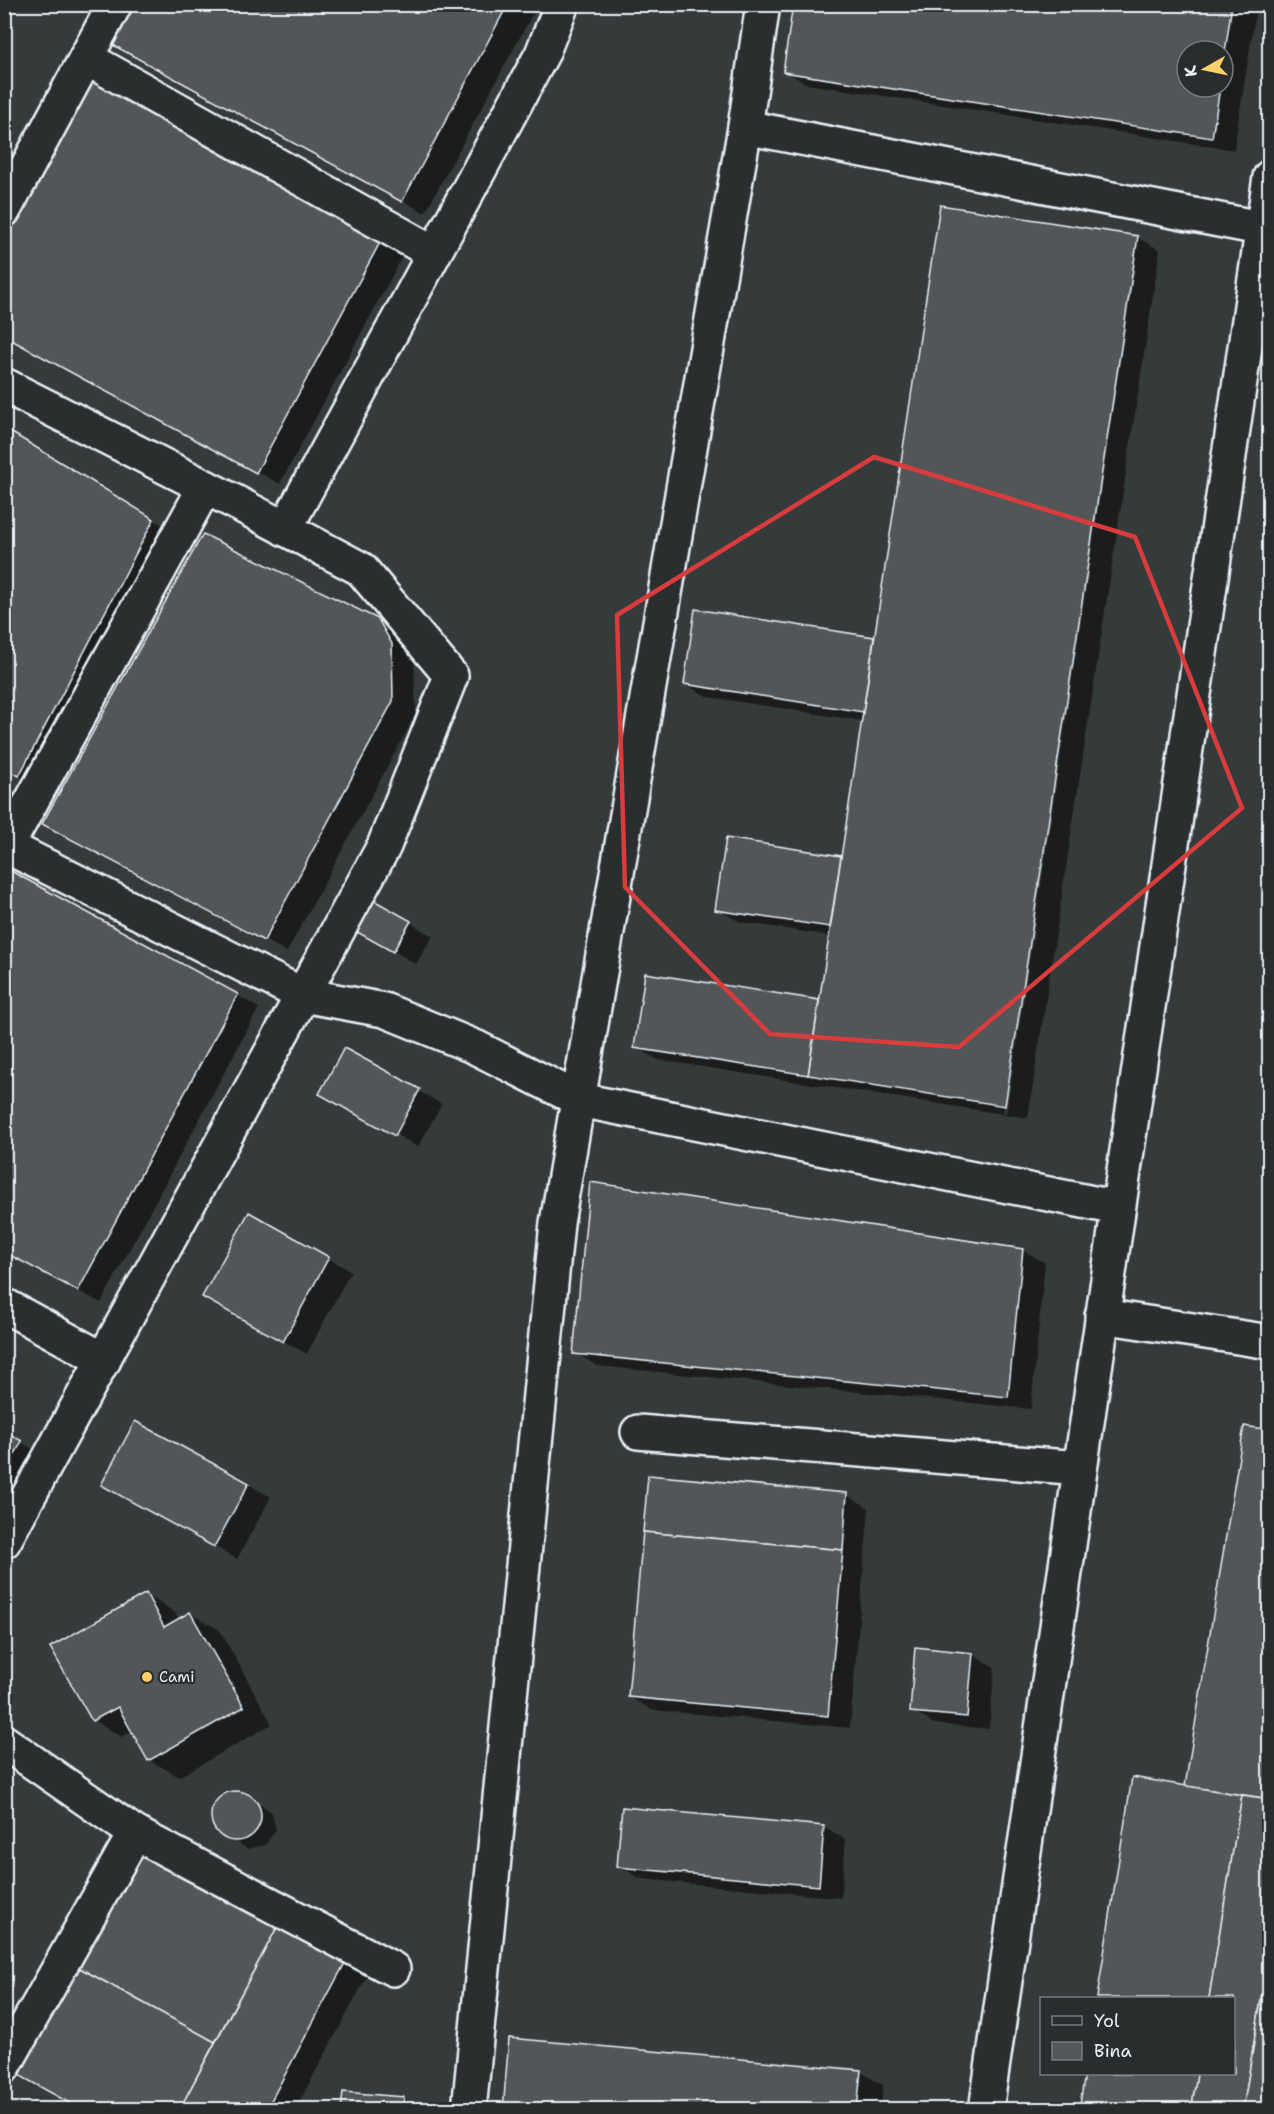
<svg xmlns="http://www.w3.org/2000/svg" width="1274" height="2114" font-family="'Shantell Sans',sans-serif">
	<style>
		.built { fill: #363a3b; fill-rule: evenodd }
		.shadow { fill: #0007; fill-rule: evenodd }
		.building { fill: #535759; stroke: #e8f1f8; stroke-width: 1.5 }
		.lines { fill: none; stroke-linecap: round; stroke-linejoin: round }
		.minor-casing { stroke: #e8f1f8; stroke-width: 38 }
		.minor { stroke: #2a2d2e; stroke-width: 33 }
		.marked { fill: none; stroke: #d83c3d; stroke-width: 4.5; stroke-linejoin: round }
		.poi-dot { fill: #ffd166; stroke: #2a2d2e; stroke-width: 2 }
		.labels { text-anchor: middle; stroke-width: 4.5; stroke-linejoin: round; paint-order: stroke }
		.poi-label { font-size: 15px; fill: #e8f1f8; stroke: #2a2d2e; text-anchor: start }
	</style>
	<rect width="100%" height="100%" fill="#2a2d2e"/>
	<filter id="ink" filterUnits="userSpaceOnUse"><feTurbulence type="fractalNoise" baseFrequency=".0167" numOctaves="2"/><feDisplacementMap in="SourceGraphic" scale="12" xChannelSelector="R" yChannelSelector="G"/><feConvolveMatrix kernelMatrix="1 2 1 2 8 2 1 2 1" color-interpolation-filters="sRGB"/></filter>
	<g filter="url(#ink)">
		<path class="built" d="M5,5H1269V2109H5ZM1187,51H1223V87H1187ZM1042,1998H1234V2074H1042Z"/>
		<g class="shadow">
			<polygon points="134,4 538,4 425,213 135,56"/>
			<path d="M795,4H1257L1234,150L807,84L785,71ZM1187,51H1223V87H1187Z"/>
			<polygon points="93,79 406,250 280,484 4,335"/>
			<path d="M1137,237L1160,250L1028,1118L658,1060L636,1047L647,975L820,1002L830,936L740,922L717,909L727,840L843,857L863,721L708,697L685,684L696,611L876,639ZM1135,244H1138L1006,1113H1003Z"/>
			<polygon points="4,429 176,533 42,788 4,768"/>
			<polygon points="377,621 401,634 414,658 416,714 287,952 67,836"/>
			<polygon points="369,899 433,936 416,964 352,927"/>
			<polygon points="237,995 259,1008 101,1303 4,1251"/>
			<polygon points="344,1050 442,1104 418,1147 344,1106"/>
			<polygon points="249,1214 351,1271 307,1354 226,1310"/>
			<polygon points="1023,1250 1045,1263 1031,1409 597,1366 575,1353"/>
			<polygon points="1270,1432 1270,2110 1081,2110 1086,2074 1234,2074 1234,1998 1098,1998 1134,1779 1186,1787"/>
			<polygon points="4,1433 44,1455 4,1529"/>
			<polygon points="248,1484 271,1497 237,1559 125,1497"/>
			<polygon points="847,1495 869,1508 850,1728 652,1710 629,1697"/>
			<polygon points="146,1595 175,1612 179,1620 190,1613 220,1630 272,1724 179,1777 149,1760 133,1731 122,1737 93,1720"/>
			<polygon points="972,1654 995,1667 989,1729 934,1724 912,1711"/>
			<polygon points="241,1792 272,1812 276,1830 265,1845 247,1849 216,1828 213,1810 223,1796"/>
			<polygon points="824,1827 846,1840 841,1898 641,1879 618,1866"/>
			<polygon points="138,1850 368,1975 295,2110 84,2110"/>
			<polygon points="861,2072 883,2085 881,2110 504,2110"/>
			<polygon points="403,2098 423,2110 343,2110"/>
		</g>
		<g class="building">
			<polygon points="132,4 508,4 402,202 111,44"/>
			<polygon points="793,4 1232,4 1223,66 1223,51 1187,51 1187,87 1220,87 1212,138 783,72"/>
			<polygon points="93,77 384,235 256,473 4,336 4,241"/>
			<polygon points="940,205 1138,236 1005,1106 808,1075"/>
			<polygon points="4,428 154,519 19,776 4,768"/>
			<polygon points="203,534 378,619 392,644 393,701 264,941 42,824"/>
			<polygon points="695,609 874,637 863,712 684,684"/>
			<polygon points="726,838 841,856 830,927 715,910"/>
			<polygon points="9,870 238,994 78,1291 4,1252 4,878"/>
			<polygon points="368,897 411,921 393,952 350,928"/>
			<polygon points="645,973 819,1000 808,1075 634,1048"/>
			<polygon points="344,1048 420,1089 395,1136 319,1094"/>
			<polygon points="590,1182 1023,1249 1008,1397 573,1354"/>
			<polygon points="249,1212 329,1257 283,1342 202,1297"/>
			<polygon points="135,1421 249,1483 214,1547 101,1485"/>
			<polygon points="1244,1426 1270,1430 1270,1799 1185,1786"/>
			<polygon points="4,1431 22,1441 4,1474"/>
			<polygon points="648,1475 847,1493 843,1550 643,1532"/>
			<polygon points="643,1532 843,1550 828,1716 628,1697"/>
			<polygon points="146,1593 164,1627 190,1612 244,1707 148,1761 118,1707 92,1721 50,1647"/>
			<polygon points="915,1647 973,1653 967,1717 910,1712"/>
			<polygon points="1132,1777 1242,1795 1209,1998 1097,1998"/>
			<circle cx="236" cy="1816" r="25"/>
			<polygon points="1242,1795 1270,1799 1270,1944 1243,2110 1191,2110 1197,2074 1234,2074 1234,1998 1209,1998"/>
			<polygon points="622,1807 824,1826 819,1886 617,1867"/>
			<polygon points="138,1848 279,1924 215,2042 74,1965"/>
			<polygon points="279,1924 346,1961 266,2110 179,2110"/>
			<polygon points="1270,1944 1270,2110 1243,2110"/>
			<polygon points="74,1965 215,2042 179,2110 82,2110 17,2074"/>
			<polygon points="509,2038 861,2070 857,2110 786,2106 786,2110 503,2110"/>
			<polygon points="1085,2074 1197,2074 1191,2110 1079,2110"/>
			<polygon points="343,2092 404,2097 403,2110 341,2110"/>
		</g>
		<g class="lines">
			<g class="minor-casing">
				<g id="minor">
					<polyline points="86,58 434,253"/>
					<polyline points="745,127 1270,230"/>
					<polyline points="4,210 115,4"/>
					<polyline points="4,385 233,501 361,569 451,676 384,846 4,1541"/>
					<polyline points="285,529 542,54 562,4"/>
					<polyline points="4,845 303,995 384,1010 475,1047 580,1100 1118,1208"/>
					<polyline points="4,851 205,487"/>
					<polyline points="4,1305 104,1360"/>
					<polyline points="1102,1316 1270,1342"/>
					<polyline points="638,1432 1080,1468"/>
					<polyline points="4,1742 135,1833 393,1969"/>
					<polyline points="4,2066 135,1833"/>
					<polyline points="469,2110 557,1223 745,127 763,4"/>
					<polyline points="986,2110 1270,177"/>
				</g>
			</g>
			<use href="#minor" class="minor"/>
		</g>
	</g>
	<path class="marked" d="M874,457L1135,537L1242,808L959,1047L770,1034L625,887L617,615Z"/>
	<circle class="poi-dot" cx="147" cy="1677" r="6"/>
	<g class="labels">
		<g class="poi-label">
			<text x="159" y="1682">Cami</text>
		</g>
	</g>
	<rect width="1274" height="2114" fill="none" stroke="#2a2d2e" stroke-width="24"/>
	<rect x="12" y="12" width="1250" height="2090" fill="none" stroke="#e8f1f8" stroke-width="2" filter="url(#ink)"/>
	<rect x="1040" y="1997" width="195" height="78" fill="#2a2d2e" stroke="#767b7f" stroke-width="1.5"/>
	<rect x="1052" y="2016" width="30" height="9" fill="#2a2d2e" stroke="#767b7f" stroke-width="1.5"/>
	<text x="1094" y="2027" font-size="18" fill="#e8f1f8">Yol</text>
	<rect x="1052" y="2042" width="30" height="18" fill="#535759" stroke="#767b7f" stroke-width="1.5"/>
	<text x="1094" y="2057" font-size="18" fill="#e8f1f8">Bina</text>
	<g transform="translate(1205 69) rotate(261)"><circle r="28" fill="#2a2d2e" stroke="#767b7f" stroke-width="1.5"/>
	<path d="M0-4.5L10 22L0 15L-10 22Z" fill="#ffd166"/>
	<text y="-9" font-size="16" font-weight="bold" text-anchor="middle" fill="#e8f1f8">K</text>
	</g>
</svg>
